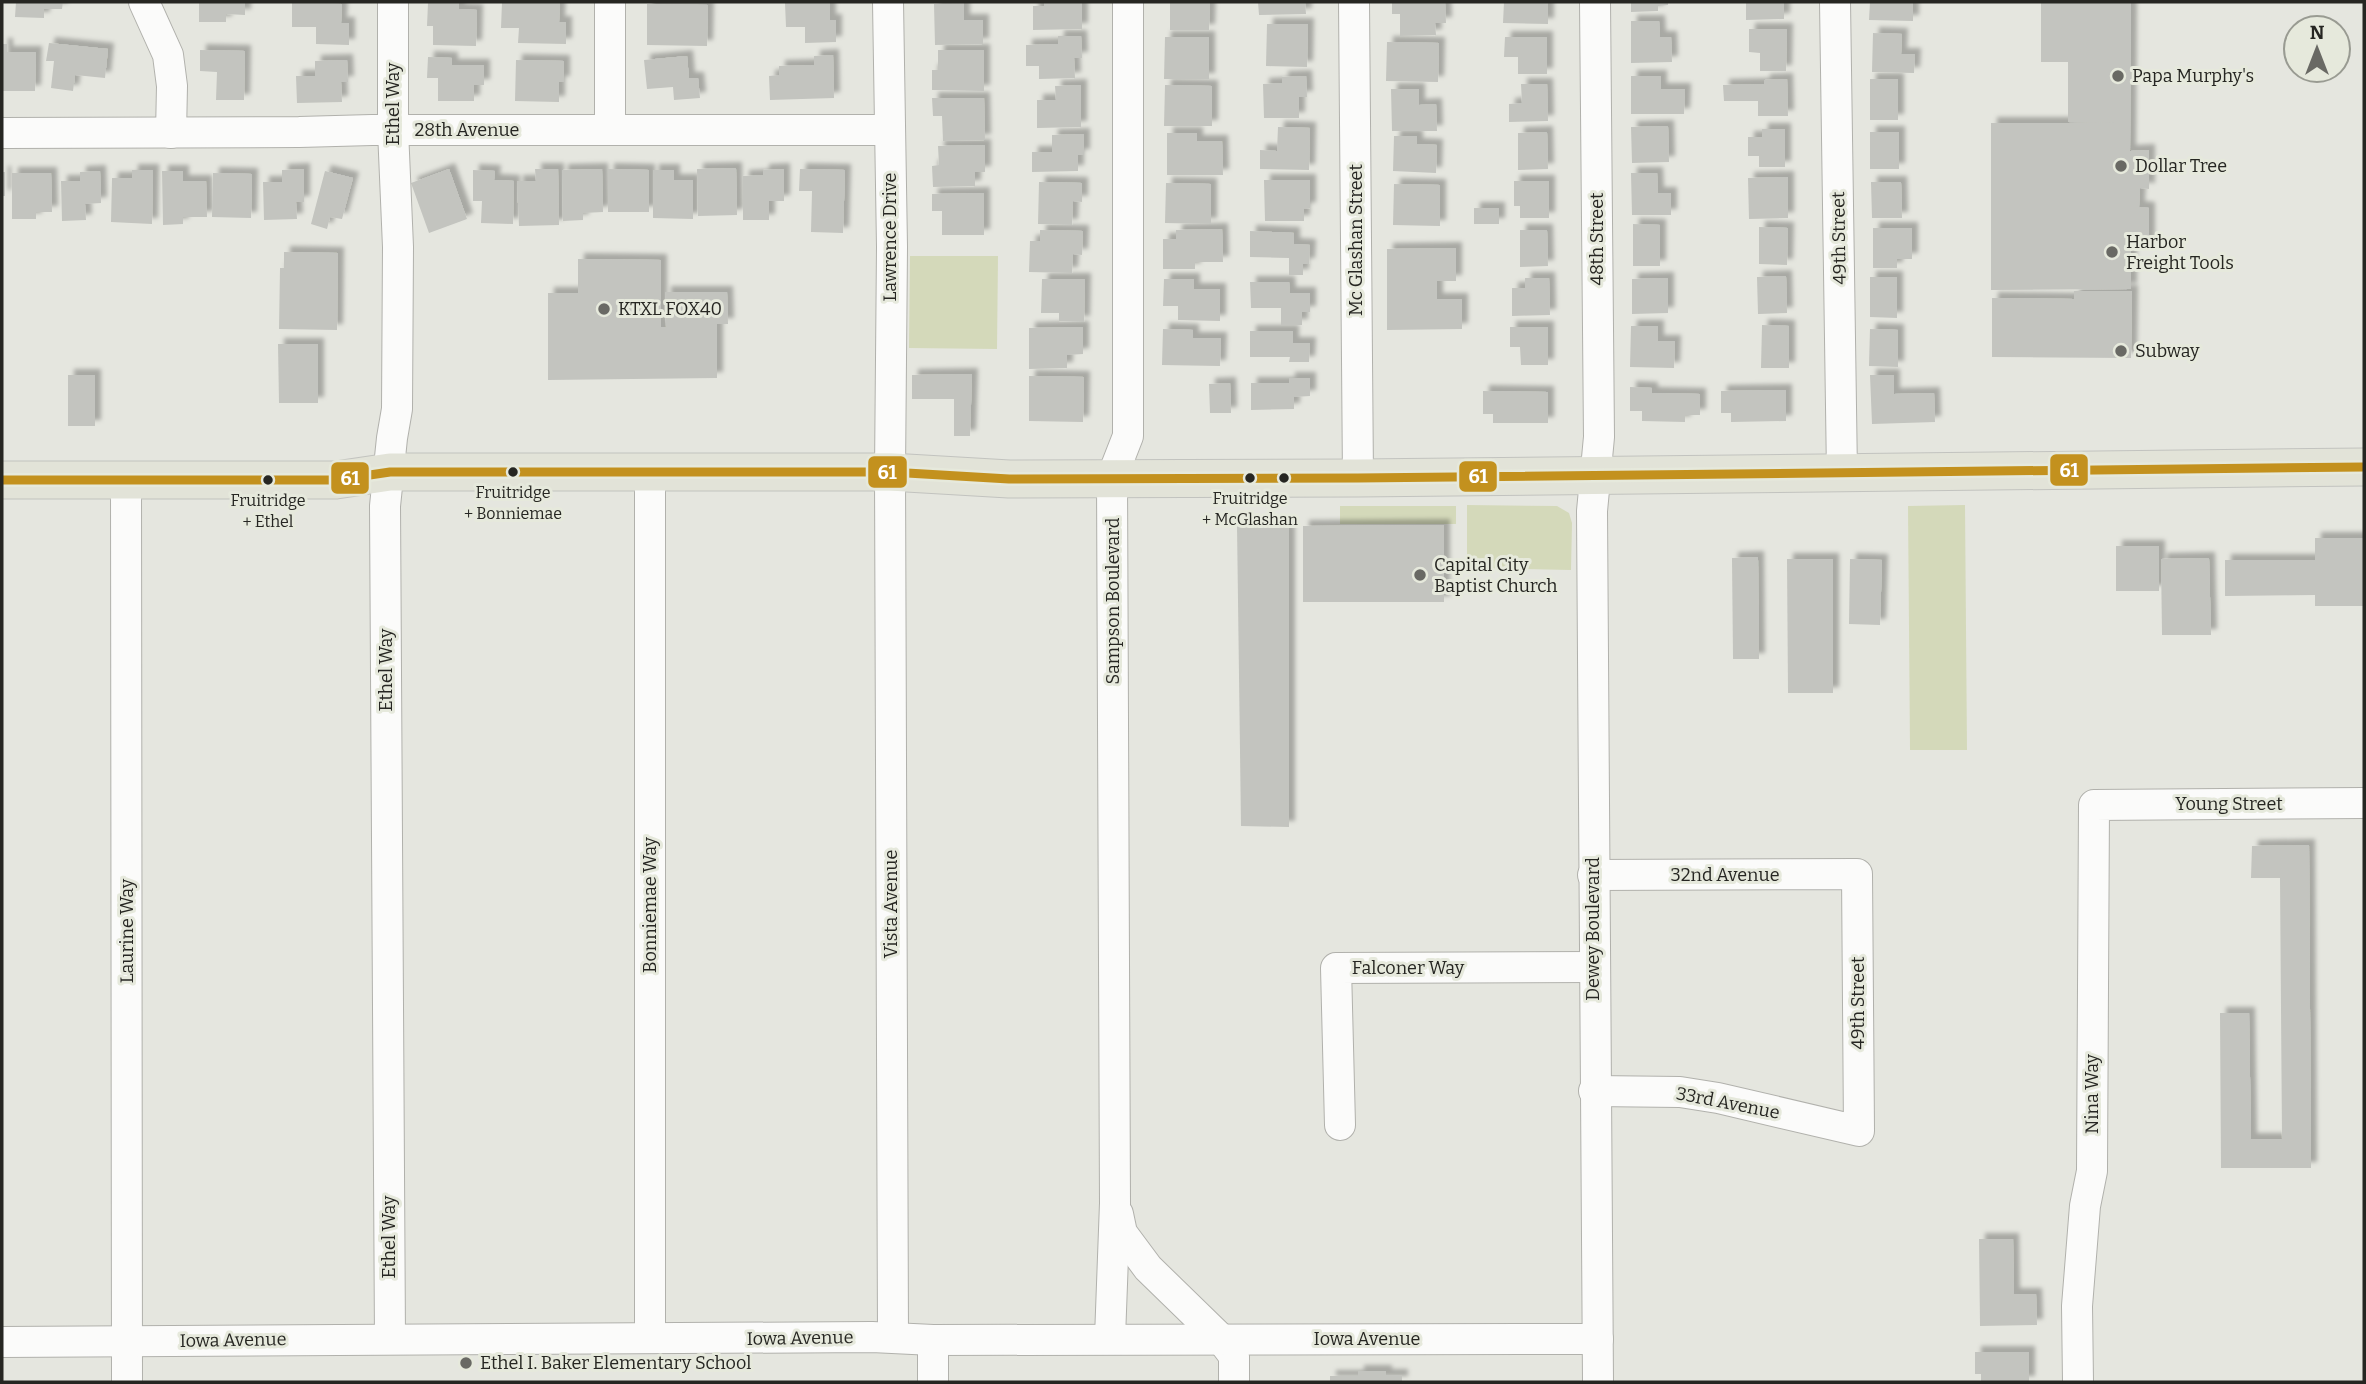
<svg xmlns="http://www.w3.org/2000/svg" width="2366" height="1384" font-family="Bitter,serif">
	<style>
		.green { fill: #d4d9ba }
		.building { fill: #c3c4bf; filter: url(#shadow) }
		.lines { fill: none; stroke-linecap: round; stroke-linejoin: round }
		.minor-casing { stroke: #b1b1ac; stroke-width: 32 }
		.major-casing { stroke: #c2c3bf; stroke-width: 39 }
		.minor { stroke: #fbfbfa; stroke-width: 30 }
		.major { stroke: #e2e3d8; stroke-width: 37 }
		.bus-1-casing { stroke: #e6e9dc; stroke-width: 14 }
		.bus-1 { stroke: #c3911e; stroke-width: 9 }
		.poi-dot { fill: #696964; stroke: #e6e9dc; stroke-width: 2.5 }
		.bus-dot { fill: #262622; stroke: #e6e9dc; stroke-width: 2.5 }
		.labels { text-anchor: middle; stroke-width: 6; stroke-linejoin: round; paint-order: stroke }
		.bus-label { font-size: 16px; fill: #262622; stroke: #e6e9dc }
		.poi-label { font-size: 18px; fill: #262622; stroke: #e6e9dc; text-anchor: start }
		.street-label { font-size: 18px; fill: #262622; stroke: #e6e9dc }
		.line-badge { stroke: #e6e9dc; stroke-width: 2.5 }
		.badge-label { font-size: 19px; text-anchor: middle; font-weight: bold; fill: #fff }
	</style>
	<defs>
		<filter id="shadow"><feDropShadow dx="6" dy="-6" stdDeviation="2" flood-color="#0004"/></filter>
	</defs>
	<rect width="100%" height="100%" fill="#e5e6df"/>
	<g class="green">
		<polygon points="910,256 998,256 997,349 909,348"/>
		<polygon points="1467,505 1557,506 1569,513 1572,523 1571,570 1467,568"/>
		<polygon points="1965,505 1967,750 1910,750 1908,506"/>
		<rect x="1340" y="506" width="116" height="18"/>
	</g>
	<g class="building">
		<polygon points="16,2 63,2 62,9 44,9 44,18 15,17"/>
		<polygon points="199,2 245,2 245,15 226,14 226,22 199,22"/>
		<polygon points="502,2 560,2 559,22 566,22 566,44 518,43 519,28 501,28"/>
		<polygon points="830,2 830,20 836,20 836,42 805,43 805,27 786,27 785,3"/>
		<polygon points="1044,2 1082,2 1082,29 1033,30 1033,6 1044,6"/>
		<polygon points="1170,2 1210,2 1209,30 1170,30"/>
		<polygon points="1258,2 1305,2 1306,14 1259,15"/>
		<polygon points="1392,2 1445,2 1446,23 1435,23 1436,35 1400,36 1400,14 1392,14"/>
		<polygon points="1504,2 1548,2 1548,24 1503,23"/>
		<polygon points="1631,2 1668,2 1668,5 1658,6 1658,11 1631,12"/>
		<polygon points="1746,2 1784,2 1784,19 1746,20"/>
		<polygon points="1870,2 1913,2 1913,21 1869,20"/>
		<polygon points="2041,2 2131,2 2130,151 2149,150 2149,189 2140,188 2139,207 2149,208 2149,246 2131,245 2131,289 1991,290 1991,123 2114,123 2068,122 2068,62 2041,62"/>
		<polygon points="292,3 342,4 341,23 349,23 349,45 316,44 316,27 292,27"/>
		<polygon points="428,3 459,3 459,9 477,10 476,46 433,45 433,26 427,26"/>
		<polygon points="964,3 964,20 983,20 983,44 935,45 934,4"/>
		<polygon points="647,4 708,5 707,46 647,45"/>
		<polygon points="1631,21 1659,21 1660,37 1671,37 1672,62 1631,63"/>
		<polygon points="1267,24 1308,24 1307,67 1266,66"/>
		<polygon points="1749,29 1787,29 1786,71 1760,71 1760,53 1749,52"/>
		<polygon points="1873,33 1902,34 1901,54 1915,54 1914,73 1872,72"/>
		<polygon points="1058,36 1081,36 1082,58 1074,58 1075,78 1039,79 1039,66 1026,66 1026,45 1058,44"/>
		<polygon points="1165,37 1209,37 1209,79 1164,79"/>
		<polygon points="1505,37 1547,37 1547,74 1518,74 1518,57 1504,57"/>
		<polygon points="1387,42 1439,43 1438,82 1386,81"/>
		<polygon points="49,43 108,49 105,78 75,75 73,91 51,88 54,61 46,61"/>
		<polygon points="2,44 7,44 7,52 36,52 35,91 2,91"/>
		<polygon points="200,50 245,51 244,100 216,100 217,72 200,71"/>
		<polygon points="938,50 984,50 984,91 932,90 932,70 938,70"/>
		<polygon points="833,55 834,98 770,100 769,76 779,75 779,66 814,65 814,56"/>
		<polygon points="687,56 689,78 698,78 700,98 674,100 673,87 647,89 644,60"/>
		<polygon points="428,57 452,58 452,65 484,65 484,85 474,85 474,101 438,101 438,78 427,78"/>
		<polygon points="347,60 348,82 341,82 342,102 297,103 296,76 315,76 315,61"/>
		<polygon points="516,60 564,61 564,82 559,82 559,102 515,101"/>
		<polygon points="1306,76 1307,97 1299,97 1299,118 1264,118 1263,84 1282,83 1282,77"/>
		<polygon points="1631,76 1661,76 1661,89 1685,89 1684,114 1631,114"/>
		<polygon points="1787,79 1788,116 1758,116 1758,101 1724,101 1723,85 1764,84 1764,80"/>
		<rect x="1870" y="79" width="28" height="41"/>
		<polygon points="1521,84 1547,84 1548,121 1509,122 1509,104 1522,103"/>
		<polygon points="1081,85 1081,127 1037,128 1037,100 1056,100 1055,86"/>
		<polygon points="1165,85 1212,86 1212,126 1164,126"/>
		<polygon points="1391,89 1419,89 1419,105 1436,104 1437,131 1392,131"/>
		<polygon points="932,98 984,98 985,140 943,141 942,116 933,116"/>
		<polygon points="1668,126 1669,162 1632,163 1631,127"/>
		<polygon points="1278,127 1310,128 1309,170 1260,169 1260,150 1277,151"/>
		<polygon points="1762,129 1785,129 1785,167 1759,167 1759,156 1748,156 1748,137 1762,137"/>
		<polygon points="1547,132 1548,169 1518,170 1518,133"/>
		<rect x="1870" y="132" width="29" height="37"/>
		<polygon points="1167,133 1197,133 1197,141 1222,141 1223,175 1167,175"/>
		<polygon points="1084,134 1084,155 1078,155 1078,171 1032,172 1032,152 1052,152 1052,135"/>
		<polygon points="1394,136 1417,136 1417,144 1437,145 1436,173 1393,171"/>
		<polygon points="985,145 985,172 975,172 975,186 933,187 932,166 939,165 938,146"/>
		<polygon points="736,168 737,215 698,216 697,169"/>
		<polygon points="304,169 304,202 296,202 297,219 264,220 263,182 282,182 282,170"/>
		<polygon points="449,169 467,219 429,233 411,183"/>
		<polygon points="535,169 558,169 559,225 519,226 517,181 536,181"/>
		<polygon points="602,169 603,212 583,213 583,220 563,221 562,170"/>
		<polygon points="608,169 649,170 649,212 608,212"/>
		<polygon points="784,169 784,201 769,201 769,220 743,220 743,176 763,175 763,170"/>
		<polygon points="800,169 845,170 843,233 811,232 812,191 799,191"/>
		<polygon points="132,170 153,170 152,224 111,222 112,178 132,178"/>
		<polygon points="473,170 495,171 494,180 514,181 513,224 481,223 482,201 473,201"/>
		<polygon points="653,170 674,170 674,180 693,180 693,219 653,218"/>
		<polygon points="100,171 101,203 85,204 86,220 62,221 61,181 80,181 80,172"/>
		<polygon points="162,171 183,171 183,181 206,181 207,217 183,217 183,224 163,225"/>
		<polygon points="325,171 353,178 342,219 330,217 327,229 311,224"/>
		<rect x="2" y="172" width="3" height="24"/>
		<polygon points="12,173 51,173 52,212 36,212 36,219 12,219"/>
		<polygon points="213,173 252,174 251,218 212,217"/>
		<polygon points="1631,173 1657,173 1658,193 1671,193 1671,215 1632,215"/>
		<polygon points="1788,177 1788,218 1749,219 1748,178"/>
		<polygon points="1264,180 1310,180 1310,208 1304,209 1304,221 1265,221"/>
		<polygon points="1514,181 1549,181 1549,218 1520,218 1520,206 1514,206"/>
		<polygon points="1039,182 1082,183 1082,202 1073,201 1072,225 1038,224"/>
		<polygon points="1871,182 1901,182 1902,218 1872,218"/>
		<polygon points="1166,183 1211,184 1211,224 1165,223"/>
		<polygon points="1394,184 1440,185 1440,226 1393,225"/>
		<polygon points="984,193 984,235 942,235 942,211 932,211 932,194"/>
		<rect x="1474" y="208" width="25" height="16"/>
		<polygon points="1633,224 1660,225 1660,266 1633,266"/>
		<polygon points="1759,227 1788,228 1787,265 1759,264"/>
		<polygon points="1873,228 1912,228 1912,259 1897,259 1897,268 1873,268"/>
		<polygon points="1222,229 1223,262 1195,262 1195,269 1163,269 1163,239 1176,239 1176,230"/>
		<polygon points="1040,230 1083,231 1082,255 1073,254 1072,273 1029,272 1030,241 1040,241"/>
		<polygon points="1520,230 1547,230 1548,266 1520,267"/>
		<polygon points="1250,231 1294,233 1294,244 1310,245 1309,264 1303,264 1303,275 1289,275 1289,258 1250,257"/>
		<polygon points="1456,248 1456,281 1437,281 1437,299 1462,299 1462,329 1387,330 1387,249"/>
		<polygon points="284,252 338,253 337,330 279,329 280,268 284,268"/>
		<polygon points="578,259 661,260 661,327 666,327 665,292 727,292 728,324 717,324 717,378 548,380 548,293 578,293"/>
		<polygon points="1786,276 1787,313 1758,314 1757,277"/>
		<polygon points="1870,277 1897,277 1897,318 1870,317"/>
		<polygon points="1525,278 1549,278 1550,315 1512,316 1512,288 1525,288"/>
		<polygon points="1668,278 1668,313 1632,314 1632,279"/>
		<polygon points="1042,279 1085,279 1084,322 1059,321 1059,313 1041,313"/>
		<polygon points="1164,279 1194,279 1194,289 1220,289 1220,321 1178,320 1178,306 1163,306"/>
		<polygon points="1250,282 1289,282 1290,293 1310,293 1310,312 1302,312 1302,325 1281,325 1281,308 1251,308"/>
		<polygon points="2074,291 2132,291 2131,358 1992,357 1992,298 2074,299"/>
		<polygon points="1762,325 1789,326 1789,368 1761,368"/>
		<polygon points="1631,326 1658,326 1658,341 1675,341 1674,368 1630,367"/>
		<polygon points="1083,327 1083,354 1067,355 1067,368 1029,369 1029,328"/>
		<polygon points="1510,327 1548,327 1548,365 1521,365 1520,347 1510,347"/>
		<polygon points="1163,329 1193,330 1193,338 1221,338 1220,366 1162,365"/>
		<polygon points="1870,329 1898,330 1898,367 1869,366"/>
		<polygon points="1250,331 1293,331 1293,343 1310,343 1309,362 1289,362 1290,357 1250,357"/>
		<polygon points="278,344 318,344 318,403 279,403"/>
		<polygon points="972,374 970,436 954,436 954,399 912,399 912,375"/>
		<rect x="68" y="375" width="27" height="51"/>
		<polygon points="1870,375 1894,375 1894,394 1934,393 1935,422 1872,424"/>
		<polygon points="1029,376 1084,377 1083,422 1029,421"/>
		<polygon points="1289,378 1310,378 1310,396 1294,397 1294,409 1251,410 1251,383 1289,383"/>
		<polygon points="1230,383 1231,413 1210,413 1209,384"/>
		<polygon points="1630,387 1652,388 1652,393 1700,394 1700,415 1685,415 1685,422 1642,421 1642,411 1630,411"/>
		<polygon points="1786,390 1786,421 1731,422 1731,413 1721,413 1721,391"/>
		<polygon points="1483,391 1548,392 1548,423 1493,423 1493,414 1483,414"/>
		<polygon points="1237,525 1289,526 1289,827 1241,826"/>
		<polygon points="1444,525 1444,602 1303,602 1303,526"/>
		<polygon points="2315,538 2364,538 2364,606 2315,606 2315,595 2225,596 2225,560 2315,560"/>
		<rect x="2116" y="546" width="43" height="45"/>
		<polygon points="1758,557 1759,659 1733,659 1732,558"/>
		<polygon points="2209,558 2211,635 2162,635 2161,559"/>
		<polygon points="1787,559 1833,559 1833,693 1788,693"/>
		<polygon points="1850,559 1882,560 1880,625 1849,624"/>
		<polygon points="2309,845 2311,1168 2221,1168 2220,1013 2249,1013 2251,1139 2282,1139 2280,878 2251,878 2252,846"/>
		<polygon points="1979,1239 2013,1239 2014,1294 2036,1294 2037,1325 1980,1326"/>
		<polygon points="1975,1352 2029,1352 2029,1382 1981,1382 1981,1374 1975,1374"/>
		<polygon points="1358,1371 1386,1371 1386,1375 1402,1375 1402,1382 1330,1382 1330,1376 1358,1376"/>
	</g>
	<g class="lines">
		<g class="minor-casing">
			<g id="minor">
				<polyline points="144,2 168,55 172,86 171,133"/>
				<polyline points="610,2 610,130"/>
				<polyline points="888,2 892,247 890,472 893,1337"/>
				<polyline points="1354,2 1358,478"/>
				<polyline points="1595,2 1599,437 1592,511 1598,1382"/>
				<polyline points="1835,2 1842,474"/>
				<polyline points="2,133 299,132 372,130 890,130"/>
				<polyline points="650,471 650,1338"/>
				<polyline points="126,480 127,1382"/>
				<polyline points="1593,875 1857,874 1859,1131 1718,1098 1680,1092 1594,1091"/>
				<polyline points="1340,1125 1336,968 1594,967"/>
				<polyline points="1118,1214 1122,1233 1148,1268 1222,1340 1234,1356 1234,1382"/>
				<polyline points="1110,1338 1115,1203 1112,477 1128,436 1128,2"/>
				<polyline points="390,1339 385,506 392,438 397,409 398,247 393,130 393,2"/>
				<polyline points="933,1340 933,1382"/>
				<polyline points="2,1342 872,1337 933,1340 1598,1339"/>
				<polyline points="2078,1382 2077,1306 2085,1206 2092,1171 2094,805 2364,803"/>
			</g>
		</g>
		<g class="major-casing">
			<polyline id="major" points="2,480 336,480 390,472 890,472 1009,479 1358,478 2364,467"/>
		</g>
		<use href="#minor" class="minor"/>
		<use href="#major" class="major"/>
		<g class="bus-1-casing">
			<polyline id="bus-1" points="2,480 336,480 390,472 890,472 1009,479 1358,478 2364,467"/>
		</g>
		<use href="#bus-1" class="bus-1"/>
	</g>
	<g class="poi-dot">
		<circle cx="2118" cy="76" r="7"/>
		<circle cx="2121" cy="166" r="7"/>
		<circle cx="2112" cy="252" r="7"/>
		<circle cx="604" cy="309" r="7"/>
		<circle cx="2121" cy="351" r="7"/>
		<circle cx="1420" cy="575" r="7"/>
		<circle cx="466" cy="1363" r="7"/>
	</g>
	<g class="bus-dot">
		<circle cx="513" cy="472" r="6"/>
		<circle cx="1250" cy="478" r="6"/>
		<circle cx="1284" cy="478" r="6"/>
		<circle cx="268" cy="480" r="6"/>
	</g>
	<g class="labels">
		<g class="bus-label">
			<text x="513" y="498">Fruitridge<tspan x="513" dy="21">+ Bonniemae</tspan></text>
			<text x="1250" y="504">Fruitridge<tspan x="1250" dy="21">+ McGlashan</tspan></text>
			<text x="268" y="506">Fruitridge<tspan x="268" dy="21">+ Ethel</tspan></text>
		</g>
		<g class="poi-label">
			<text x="2132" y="82">Papa Murphy's</text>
			<text x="2135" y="172">Dollar Tree</text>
			<text x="2126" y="248">Harbor<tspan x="2126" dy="21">Freight Tools</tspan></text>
			<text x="618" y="315">KTXL FOX40</text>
			<text x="2135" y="357">Subway</text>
			<text x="1434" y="571">Capital City<tspan x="1434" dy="21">Baptist Church</tspan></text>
			<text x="480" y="1369">Ethel I. Baker Elementary School</text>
		</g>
		<g class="street-label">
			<text transform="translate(393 104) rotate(-90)" y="6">Ethel Way</text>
			<text x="467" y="136">28th Avenue</text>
			<text transform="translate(890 237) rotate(-90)" y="6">Lawrence Drive</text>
			<text transform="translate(1839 238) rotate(-91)" y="6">49th Street</text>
			<text transform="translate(1597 239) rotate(-90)" y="6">48th Street</text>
			<text transform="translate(1356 240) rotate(-90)" y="6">Mc Glashan Street</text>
			<text transform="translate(1113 601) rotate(-90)" y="6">Sampson Boulevard</text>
			<text transform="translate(386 670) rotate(-90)" y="6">Ethel Way</text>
			<text x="2229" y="810">Young Street</text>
			<text x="1725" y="881">32nd Avenue</text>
			<text transform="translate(891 904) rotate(-90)" y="6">Vista Avenue</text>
			<text transform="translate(650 905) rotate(-90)" y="6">Bonniemae Way</text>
			<text transform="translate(1593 929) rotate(-90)" y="6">Dewey Boulevard</text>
			<text transform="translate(127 931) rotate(-90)" y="6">Laurine Way</text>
			<text x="1408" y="974">Falconer Way</text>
			<text transform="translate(1858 1003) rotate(-90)" y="6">49th Street</text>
			<text transform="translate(2092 1094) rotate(-90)" y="6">Nina Way</text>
			<text transform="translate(1728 1103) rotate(11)" y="6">33rd Avenue</text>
			<text transform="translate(389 1237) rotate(-90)" y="6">Ethel Way</text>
			<text transform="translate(800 1338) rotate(-1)" y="6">Iowa Avenue</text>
			<text x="1367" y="1345">Iowa Avenue</text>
			<text transform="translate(233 1340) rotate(-1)" y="6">Iowa Avenue</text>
		</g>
	</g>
	<g class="line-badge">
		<rect x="2049" y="453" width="40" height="34" rx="7" fill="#c3911e"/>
		<rect x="867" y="455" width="41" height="34" rx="7" fill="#c3911e"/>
		<rect x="1458" y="460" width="40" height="33" rx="7" fill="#c3911e"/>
		<rect x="330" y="461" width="40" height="34" rx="7" fill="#c3911e"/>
	</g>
	<g class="badge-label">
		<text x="2069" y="477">61</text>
		<text x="887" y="479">61</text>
		<text x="1478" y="483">61</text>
		<text x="350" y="485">61</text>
	</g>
	<rect width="2366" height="1384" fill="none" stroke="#262622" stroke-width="7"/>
	<g transform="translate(2317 49)"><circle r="33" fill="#e6e9dc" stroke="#999b92" stroke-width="2"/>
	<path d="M0-5L12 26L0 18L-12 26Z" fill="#696964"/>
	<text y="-10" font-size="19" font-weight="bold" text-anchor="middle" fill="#262622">N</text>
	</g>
</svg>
